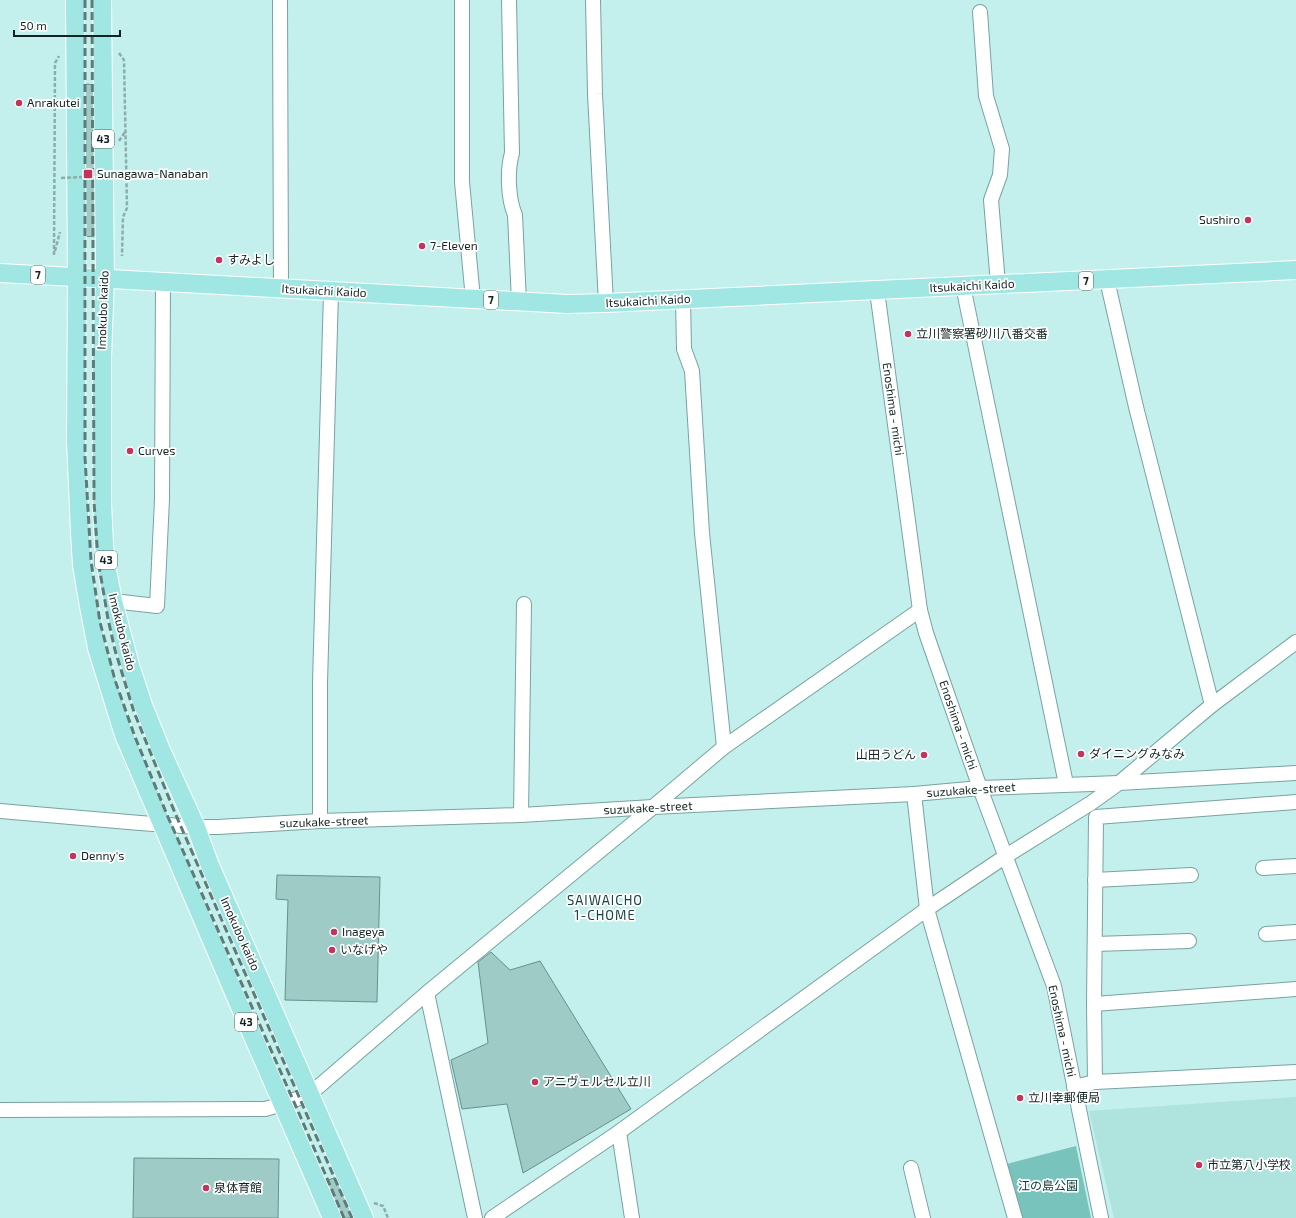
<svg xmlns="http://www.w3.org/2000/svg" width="1296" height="1218" font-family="'Exo 2','Noto Sans JP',sans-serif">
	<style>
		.built { fill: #aee3de }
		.green { fill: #79c3bd }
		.building { fill: #9fcbc6; stroke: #66918d }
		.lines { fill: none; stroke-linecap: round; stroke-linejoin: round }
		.minor-casing { stroke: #78a39f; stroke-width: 16 }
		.major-casing { stroke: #fff; stroke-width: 20 }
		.path { stroke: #8aaeaa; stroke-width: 2.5; stroke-dasharray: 4 2; stroke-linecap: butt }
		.minor { stroke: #fff; stroke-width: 14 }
		.major { stroke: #a0e6e2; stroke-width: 18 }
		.rail { stroke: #5d7b78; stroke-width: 3; stroke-dasharray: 8 4; stroke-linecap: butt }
		.path-bridge { stroke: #8aaeaa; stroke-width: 2.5; stroke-dasharray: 4 2; stroke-linecap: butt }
		.poi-dot { fill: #c3345c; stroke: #fff; stroke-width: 1.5 }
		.labels { text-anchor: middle; stroke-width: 3.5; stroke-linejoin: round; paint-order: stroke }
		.shield { fill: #fff; stroke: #596664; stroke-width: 1 }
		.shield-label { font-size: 11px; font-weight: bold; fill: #122422 }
		.poi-label { font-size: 12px; fill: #122422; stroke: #fff; text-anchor: start }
		.street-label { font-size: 12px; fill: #122422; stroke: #fff }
		.park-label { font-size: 12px; fill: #023c39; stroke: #fff }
		.neighbourhood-label { font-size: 13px; letter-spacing: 1px; fill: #194340; stroke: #fff }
	</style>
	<rect width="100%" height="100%" fill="#c3f0ec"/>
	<polygon class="built" points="1296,1097 1296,1218 1114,1218 1089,1111"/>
	<polygon class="green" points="1076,1146 1091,1218 1019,1218 1003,1165"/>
	<g class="building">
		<polygon points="83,84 100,85 99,237 81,236"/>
		<polygon points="277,875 380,877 377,1002 285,1000 288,900 276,899"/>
		<polygon points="491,952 510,970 540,961 631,1109 523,1173 507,1104 462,1109 451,1060 488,1043 478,962"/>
		<polygon points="134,1158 279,1159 278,1218 133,1218"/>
		<polygon points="339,1176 357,1218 342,1218 326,1181"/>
	</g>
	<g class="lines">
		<g class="minor-casing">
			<g id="minor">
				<polyline points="280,0 281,289"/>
				<polyline points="462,0 462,182 473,299"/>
				<path d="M509,0L512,153C507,170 508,199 515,215L519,302"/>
				<polyline points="593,0 595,94 606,303"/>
				<polyline points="980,12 986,96 1002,149 1000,175 991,200 998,284"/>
				<polyline points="963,286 1066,784"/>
				<polyline points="877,291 920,610 926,633 980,788 1054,986 1101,1218"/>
				<polyline points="683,299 684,349 692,371 702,533 724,747 920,610"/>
				<polyline points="113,601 157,606 162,499 163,282"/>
				<polyline points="1212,705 1296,642"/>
				<polyline points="914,794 927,909 1015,1218"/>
				<polyline points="0,811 140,823 196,827 218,827 320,821 521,815 653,807 914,794 980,788 1119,783 1296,773"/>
				<polyline points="521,815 524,604"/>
				<polyline points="320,821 320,683 331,292"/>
				<polyline points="1263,868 1296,866"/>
				<polyline points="1095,880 1191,875"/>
				<polyline points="1266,934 1296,932"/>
				<polyline points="1095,944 1189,941"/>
				<polyline points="427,993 475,1218"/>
				<polyline points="1094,1004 1296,989"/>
				<polyline points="1095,1082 1094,1004 1096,817 1296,802"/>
				<polyline points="1074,1087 1095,1082 1296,1072"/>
				<polyline points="0,1110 265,1109 283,1104 310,1094 427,993 653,807 724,747"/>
				<polyline points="619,1132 632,1218"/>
				<polyline points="911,1168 923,1218"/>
				<polyline points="492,1218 619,1132 927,909 1006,856 1091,803 1119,783 1212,705 1136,407 1107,280"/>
			</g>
		</g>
		<g class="major-casing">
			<g id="major">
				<polyline points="75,0 77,277 76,440 80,533 82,565 88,601 97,648 124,735 238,1002 332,1218"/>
				<polyline points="102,0 105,278 102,359 102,501 104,544 107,570 113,601 130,665 143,705 161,750 196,827 209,863 364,1218"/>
				<polyline points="0,273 567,304 606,303 1296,270"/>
			</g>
		</g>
		<g class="path">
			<polyline points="119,53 124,60 127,208 123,217 122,256"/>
			<polyline points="119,141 125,132"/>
			<polyline points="55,251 60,232"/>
			<polyline points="54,255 55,63 59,56"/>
			<polyline points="374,1203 383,1206 388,1218"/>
		</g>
		<use href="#minor" class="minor"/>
		<use href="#major" class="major"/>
		<g class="rail">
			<polyline points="85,0 85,457 91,561 100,622 115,680 135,737 168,817 301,1118 344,1218"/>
			<polyline points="92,0 94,502 98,560 108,619 115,650 134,712 175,813 352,1218"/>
		</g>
		<g class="path-bridge">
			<polyline points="61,178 82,177"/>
			<polyline points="100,178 119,178"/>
		</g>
	</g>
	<g class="poi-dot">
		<circle cx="19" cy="103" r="4"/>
		<rect x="83" y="169" width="10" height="10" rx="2"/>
		<circle cx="1248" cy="220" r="4"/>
		<circle cx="422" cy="246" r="4"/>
		<circle cx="219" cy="260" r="4"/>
		<circle cx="908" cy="334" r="4"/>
		<circle cx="130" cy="451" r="4"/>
		<circle cx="1081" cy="754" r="4"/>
		<circle cx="924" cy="755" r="4"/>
		<circle cx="73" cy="856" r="4"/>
		<circle cx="334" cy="932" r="4"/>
		<circle cx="332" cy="950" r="4"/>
		<circle cx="535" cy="1082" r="4"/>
		<circle cx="1020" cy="1098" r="4"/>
		<circle cx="1199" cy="1165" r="4"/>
		<circle cx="206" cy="1188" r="4"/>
	</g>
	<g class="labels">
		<g class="shield">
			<rect x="92" y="130" width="22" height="18" rx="3"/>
			<rect x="31" y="266" width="14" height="18" rx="3"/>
			<rect x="1079" y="272" width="14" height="18" rx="3"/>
			<rect x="484" y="291" width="14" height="18" rx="3"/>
			<rect x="95" y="551" width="22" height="18" rx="3"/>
			<rect x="235" y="1013" width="22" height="18" rx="3"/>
		</g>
		<g class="shield-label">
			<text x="103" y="143">43</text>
			<text x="38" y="279">7</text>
			<text x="1086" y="285">7</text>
			<text x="491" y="304">7</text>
			<text x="106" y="564">43</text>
			<text x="246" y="1026">43</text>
		</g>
		<g class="poi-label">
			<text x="27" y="107">Anrakutei</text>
			<text x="97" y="178">Sunagawa-Nanaban</text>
			<text x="1240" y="224" text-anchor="end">Sushiro</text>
			<text x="430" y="250">7-Eleven</text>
			<text x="227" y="264">すみよし</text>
			<text x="916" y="338">立川警察署砂川八番交番</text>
			<text x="138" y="455">Curves</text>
			<text x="1089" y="758">ダイニングみなみ</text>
			<text x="916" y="759" text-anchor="end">山田うどん</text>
			<text x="81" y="860">Denny's</text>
			<text x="342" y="936">Inageya</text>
			<text x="340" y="954">いなげや</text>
			<text x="543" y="1086">アニヴェルセル立川</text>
			<text x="1028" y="1102">立川幸郵便局</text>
			<text x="1207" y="1169">市立第八小学校</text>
			<text x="214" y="1192">泉体育館</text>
		</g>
		<g class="street-label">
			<text transform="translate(972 286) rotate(-3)" y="4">Itsukaichi Kaido</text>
			<text transform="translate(324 291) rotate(3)" y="4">Itsukaichi Kaido</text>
			<text transform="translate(648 301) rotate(-3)" y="4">Itsukaichi Kaido</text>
			<text transform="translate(103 310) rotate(-88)" y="4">Imokubo kaido</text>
			<text transform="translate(893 409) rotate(82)" y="4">Enoshima - michi</text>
			<text transform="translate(122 632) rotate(76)" y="4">Imokubo kaido</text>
			<text transform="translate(958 725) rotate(71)" y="4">Enoshima - michi</text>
			<text transform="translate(971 790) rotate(-4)" y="4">suzukake-street</text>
			<text transform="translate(648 808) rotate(-3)" y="4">suzukake-street</text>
			<text transform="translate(324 822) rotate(-2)" y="4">suzukake-street</text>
			<text transform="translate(240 934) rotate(66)" y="4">Imokubo kaido</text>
			<text transform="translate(1062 1031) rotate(78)" y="4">Enoshima - michi</text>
		</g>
		<g class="park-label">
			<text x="1048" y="1190">江の島公園</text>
		</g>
		<g class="neighbourhood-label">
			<text x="605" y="905">SAIWAICHO<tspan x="605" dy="15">1-CHOME</tspan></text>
		</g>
	</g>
	<path d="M14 30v6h106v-6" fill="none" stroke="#122422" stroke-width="2"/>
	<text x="20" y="30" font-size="12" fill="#122422" stroke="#ffffff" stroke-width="3" paint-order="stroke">50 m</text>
</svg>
